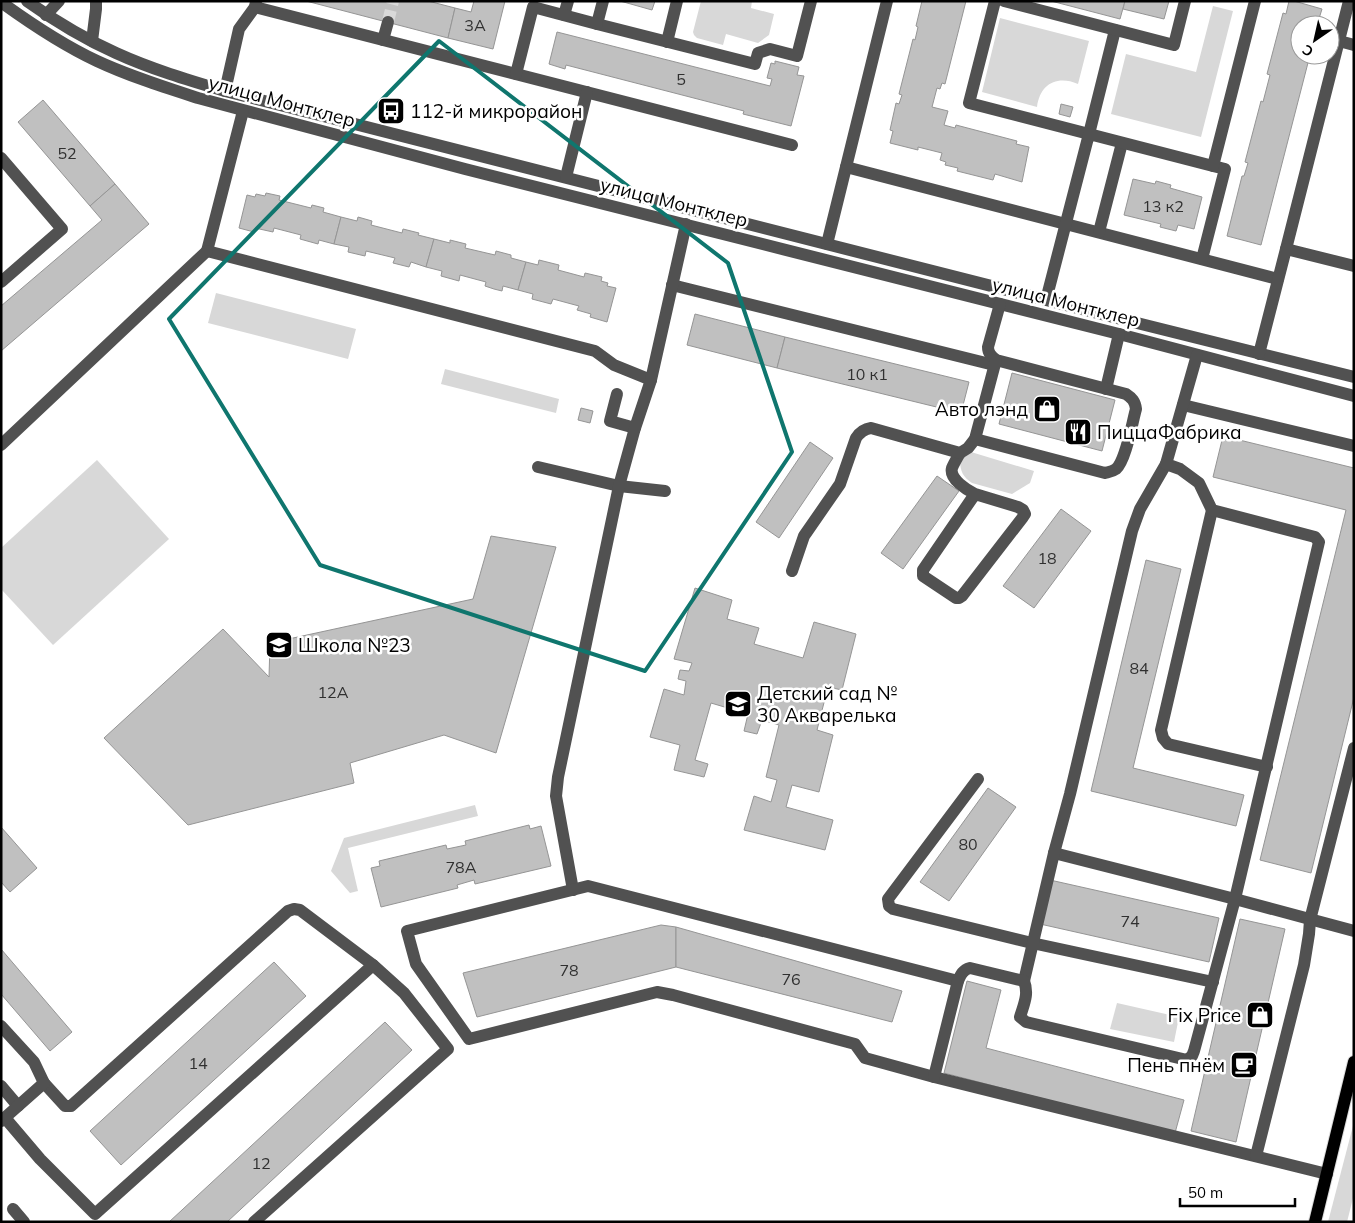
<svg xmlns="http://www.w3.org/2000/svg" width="1355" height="1223" font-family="Mulish,sans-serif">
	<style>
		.green { fill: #d8d8d8 }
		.building { fill: #c0c0c0; stroke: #959595 }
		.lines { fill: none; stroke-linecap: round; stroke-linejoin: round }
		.minor-tunnel { stroke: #d9d9d9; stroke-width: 12; stroke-dasharray: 12 6; stroke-linecap: butt }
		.major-casing { stroke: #dbdbdb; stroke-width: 14 }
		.minor { stroke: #515151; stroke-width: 12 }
		.major { stroke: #000; stroke-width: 12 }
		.marked { fill: none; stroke: #0f766e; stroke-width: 4; stroke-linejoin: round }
		.labels { text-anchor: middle; stroke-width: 5; stroke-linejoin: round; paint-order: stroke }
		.number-label { font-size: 16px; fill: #303030 }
		.street-label { font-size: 19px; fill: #000; stroke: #fff }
		.poi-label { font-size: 19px; fill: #000; stroke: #fff; text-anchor: start }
	</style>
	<rect width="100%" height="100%" fill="#fff"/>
	<g class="green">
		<polygon points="701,1 752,1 751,8 774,14 769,35 758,43 726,34 723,45 697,38 694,35 693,32"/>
		<polygon points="1213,6 1233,11 1201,137 1111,114 1126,54 1196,72"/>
		<path d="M1000,18L1089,41L1078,84C1057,75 1040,84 1037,107L982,92Z"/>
		<polygon points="216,293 356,329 348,359 208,323"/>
		<polygon points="445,369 559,399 556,413 441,384"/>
		<path d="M971,452L1034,471L1030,483L1012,494L972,483C963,477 960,471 960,460Z"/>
		<polygon points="97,460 169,539 53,645 1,589 1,548"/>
		<polygon points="475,805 478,816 348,848 358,891 350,893 331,871 344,838"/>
		<polygon points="1117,1003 1179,1017 1174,1042 1110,1029"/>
		<polygon points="1354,1122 1354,1194 1347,1222 1328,1222"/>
	</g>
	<g class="building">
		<polygon points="306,1 428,1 455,8 448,38"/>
		<polygon points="474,1 505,1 493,49 448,38 455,8 471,12"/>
		<polygon points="620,1 655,1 652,10"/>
		<polygon points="922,1 966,1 945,84 942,83 940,89 937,88 932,107 948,111 944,125 955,128 956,125 1017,141 1016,144 1029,147 1022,182 995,174 993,180 957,171 958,168 945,165 946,162 940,160 942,153 918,147 918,150 890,143 893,131 890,130 896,103 899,104 902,95 899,94 913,39 915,40 918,27 916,26"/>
		<polygon points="1051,1 1125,1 1120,19"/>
		<polygon points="1125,1 1169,1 1164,19 1123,9"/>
		<polygon points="1289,1 1294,1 1322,9 1317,25 1300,25 1300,55 1310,55 1261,245 1227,236 1242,176 1244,176 1248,163 1245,162 1261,101 1263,102 1270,75 1267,74 1283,13 1286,14"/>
		<polygon points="557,32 770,86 772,79 767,78 771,63 775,64 775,61 799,67 797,75 804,76 791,126 743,114 744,111 566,65 565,69 549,64"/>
		<polygon points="43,100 115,184 90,206 18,122"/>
		<polygon points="1061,104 1073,107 1070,117 1059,114"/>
		<polygon points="1133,179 1155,184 1156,181 1171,185 1170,188 1202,197 1194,229 1178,225 1176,231 1160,227 1161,224 1124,215"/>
		<polygon points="115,184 149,224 1,351 1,306 102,220 90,206"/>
		<polygon points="266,193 280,196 279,200 311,208 312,205 324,208 323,212 341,217 334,244 319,240 318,244 300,239 301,235 274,228 273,232 255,228 254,232 239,228 247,195 255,197 256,194 265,196"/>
		<polygon points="341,217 357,221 358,217 372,221 371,225 402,233 403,229 419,233 418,235 434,239 426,267 411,262 409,267 393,263 395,258 366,251 365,256 348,252 349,247 334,244"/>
		<polygon points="434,239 450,243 450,240 466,244 465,248 495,255 496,251 511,255 511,258 526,262 518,290 503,286 502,291 494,289 485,286 486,282 460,275 459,281 441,276 442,271 426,267"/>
		<polygon points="539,260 559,265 558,270 584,277 585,273 602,277 601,281 608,283 607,286 616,288 607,322 590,317 591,314 577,310 579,306 553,299 551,304 532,299 533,294 518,290 526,262 538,265"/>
		<polygon points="695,314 785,337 777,368 687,345"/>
		<polygon points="785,337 969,382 961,413 777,368"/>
		<polygon points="1012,373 1115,400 1102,451 999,424"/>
		<polygon points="581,408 593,411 590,423 578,420"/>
		<polygon points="1223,436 1354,468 1354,697 1311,873 1260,860 1346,510 1213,477"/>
		<polygon points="810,442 833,458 779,538 756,522"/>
		<polygon points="937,476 959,491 903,569 881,553"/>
		<polygon points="1061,509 1091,531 1034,608 1003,586"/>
		<polygon points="491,536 556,547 496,753 444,735 350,763 354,783 188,825 104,738 223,629 269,677 270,643 473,599"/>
		<polygon points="1146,560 1181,569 1133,768 1244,795 1236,826 1091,791"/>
		<polygon points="695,588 732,600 727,619 759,628 754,644 803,658 814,622 856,634 842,690 828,687 817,730 833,735 819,792 792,785 786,807 833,820 825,850 744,830 754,796 771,802 777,780 766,777 779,725 762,720 757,734 744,731 748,714 711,703 695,760 708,764 704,777 674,770 680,745 650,737 664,689 684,695 686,681 678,679 680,670 689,671 692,663 674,659"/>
		<polygon points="988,788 1016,807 949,901 920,882"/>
		<polygon points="529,825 530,829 541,826 551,866 475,884 474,880 457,885 458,888 381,907 371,868 380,866 379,861 446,845 447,849 466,845 465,841"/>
		<polygon points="1,827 37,868 10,892 1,882"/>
		<polygon points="1050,880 1219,918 1209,962 1040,924"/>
		<polygon points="1240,919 1285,929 1236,1142 1191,1131"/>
		<polygon points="661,925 676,927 676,967 477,1017 463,973"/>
		<polygon points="676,927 902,991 892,1022 676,967"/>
		<polygon points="1,949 72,1032 50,1051 1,994"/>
		<polygon points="274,962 306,996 121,1165 90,1131"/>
		<polygon points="967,981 1001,990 986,1048 1184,1100 1175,1133 944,1073"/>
		<polygon points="385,1022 412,1050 227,1222 169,1222"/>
	</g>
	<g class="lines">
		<polyline class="minor-tunnel" points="388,22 393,1"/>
		<g class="major-casing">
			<polyline id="major" points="1315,1222 1354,1062"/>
		</g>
		<g class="minor">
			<path d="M27,1C55,21 85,39 116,53C151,69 188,80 225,91L1125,320L1354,377"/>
			<polyline points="603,1 597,24 755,64 758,53 770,49 797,56 811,1"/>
			<polyline points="995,1 969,103 1089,134 1115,30"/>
			<polyline points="1004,1 1174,45 1185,1"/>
			<path d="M1,2C30,23 65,46 97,61C129,76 164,87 198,98L465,169L1119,334L1354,396"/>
			<polyline points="255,7 792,145"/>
			<polyline points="46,15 59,1"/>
			<polyline points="564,15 568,1"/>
			<polyline points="383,40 388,22"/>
			<polyline points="92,41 96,9 96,1"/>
			<polyline points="1339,41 1354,45"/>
			<polyline points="667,42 677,1"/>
			<polyline points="516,74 533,7 597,24"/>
			<polyline points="225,91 239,29 255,7 256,1"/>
			<polyline points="243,111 207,251 595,351 614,365 651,380"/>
			<polyline points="1,158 62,229 1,282"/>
			<polyline points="846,167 1278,279"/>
			<polyline points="566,177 587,92"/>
			<polyline points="1099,232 1122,143"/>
			<polyline points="827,244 887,1"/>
			<polyline points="1286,249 1349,1"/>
			<polyline points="1202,259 1225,169 1213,166"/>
			<polyline points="672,285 994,365"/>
			<polyline points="1046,300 1089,134 1213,166 1255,1"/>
			<polyline points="1259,354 1286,249 1354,266"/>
			<polyline points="1106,389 1119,334"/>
			<polyline points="617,394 610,421 635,428"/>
			<polyline points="1183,405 1354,446"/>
			<path d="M975,439L1105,473C1109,472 1112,472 1116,469C1126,460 1132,423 1136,409C1135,401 1132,398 1126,394L996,360C991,356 988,353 988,347L1000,304"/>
			<polyline points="1,445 207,251"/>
			<path d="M960,453C957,458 954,463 952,468C949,479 967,490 975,494L923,570V576L956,598H959L962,596L1023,517L1025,514L1023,510L1018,507L975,494"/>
			<polyline points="538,467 619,486 665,491"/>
			<polyline points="1212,510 1161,730 1163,738 1168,744 1267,767"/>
			<path d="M792,571L804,536L840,484L856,438C860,432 864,429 871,428L960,453L968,448L975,439L996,360"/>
			<polyline points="978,779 888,899 889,906 893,909 1032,943 1213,982"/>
			<polyline points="1054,853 1235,899 1354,931"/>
			<polyline points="573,890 556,796 558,777 619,486 635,428 651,380 686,224"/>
			<polyline points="958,981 588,886 407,931 416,964 469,1039 657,992 673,995 855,1044 865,1058 934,1077 1327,1174"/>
			<polyline points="1024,981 1054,853 1070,794 1132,531 1140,509 1166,464"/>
			<polyline points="1,1026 34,1062 44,1083 65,1106 71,1106 288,911 294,909 300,910 373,965"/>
			<path d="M934,1077L958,981C961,974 963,970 970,968L1024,981C1029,994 1024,1004 1020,1017L1026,1022L1187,1060L1192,1056L1194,1051L1235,899L1319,542L1315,537L1212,510L1199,483L1180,469L1166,464L1197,355"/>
			<polyline points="1,1086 18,1106"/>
			<polyline points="6,1119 40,1159 95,1214 373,965 404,993 448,1049 254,1222"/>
			<polyline points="1,1121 44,1083"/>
			<polyline points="1256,1156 1304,965 1309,934 1310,920 1354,748"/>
			<polyline points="13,1209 24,1222"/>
		</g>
		<use href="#major" class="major"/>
	</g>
	<path class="marked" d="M439,41L728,263L792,452L645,671L320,565L169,319Z"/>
	<defs>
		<g id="bus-square" transform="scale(1.4375)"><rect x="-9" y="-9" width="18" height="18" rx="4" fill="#000" stroke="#fff"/><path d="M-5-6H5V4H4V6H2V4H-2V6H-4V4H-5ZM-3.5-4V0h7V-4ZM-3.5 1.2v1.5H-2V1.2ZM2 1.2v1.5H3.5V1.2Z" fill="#fff"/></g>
		<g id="shop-square" transform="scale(1.4375)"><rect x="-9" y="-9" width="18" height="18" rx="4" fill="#000" stroke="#fff"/><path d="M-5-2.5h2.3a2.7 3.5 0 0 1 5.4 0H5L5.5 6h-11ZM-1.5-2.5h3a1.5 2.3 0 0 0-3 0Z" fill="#fff"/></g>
		<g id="restaurant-square" transform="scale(1.4375)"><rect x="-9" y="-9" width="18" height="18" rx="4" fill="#000" stroke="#fff"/><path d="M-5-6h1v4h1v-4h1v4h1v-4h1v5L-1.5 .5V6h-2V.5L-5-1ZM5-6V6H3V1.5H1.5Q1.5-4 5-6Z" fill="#fff"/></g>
		<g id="school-square" transform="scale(1.4375)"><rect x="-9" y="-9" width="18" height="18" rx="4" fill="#000" stroke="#fff"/><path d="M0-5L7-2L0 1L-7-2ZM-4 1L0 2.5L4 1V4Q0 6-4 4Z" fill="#fff"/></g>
		<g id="cafe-square" transform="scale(1.4375)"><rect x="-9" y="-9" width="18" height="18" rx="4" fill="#000" stroke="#fff"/><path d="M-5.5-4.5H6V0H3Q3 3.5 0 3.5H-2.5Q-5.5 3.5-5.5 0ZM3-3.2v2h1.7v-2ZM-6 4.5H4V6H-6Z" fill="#fff"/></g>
	</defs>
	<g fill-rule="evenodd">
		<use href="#bus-square" x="391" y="111"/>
		<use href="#shop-square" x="1047" y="409"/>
		<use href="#restaurant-square" x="1078" y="432"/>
		<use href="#school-square" x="279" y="645"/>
		<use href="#school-square" x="738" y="704"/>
		<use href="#shop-square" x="1260" y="1015"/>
		<use href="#cafe-square" x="1244" y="1065"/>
	</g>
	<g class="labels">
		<g class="number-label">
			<text x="475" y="31">3А</text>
			<text x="681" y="85">5</text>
			<text x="67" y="159">52</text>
			<text x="1163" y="212">13 к2</text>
			<text x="867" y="380">10 к1</text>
			<text x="1047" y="564">18</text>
			<text x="1139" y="674">84</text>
			<text x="333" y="698">12А</text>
			<text x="968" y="850">80</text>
			<text x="461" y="873">78А</text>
			<text x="1130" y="927">74</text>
			<text x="569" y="976">78</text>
			<text x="791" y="985">76</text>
			<text x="198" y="1069">14</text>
			<text x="261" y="1169">12</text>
		</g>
		<g class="street-label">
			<text transform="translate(282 101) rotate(15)" y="7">улица Монтклер</text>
			<text transform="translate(674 202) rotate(14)" y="7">улица Монтклер</text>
			<text transform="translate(1066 302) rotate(14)" y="7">улица Монтклер</text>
		</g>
		<g class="poi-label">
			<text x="410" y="118">112-й микрорайон</text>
			<text x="1028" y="416" text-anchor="end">Авто лэнд</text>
			<text x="1097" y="439">ПиццаФабрика</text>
			<text x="298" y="652">Школа №23</text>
			<text x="757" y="700">Детский сад №<tspan x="757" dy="22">30 Акварелька</tspan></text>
			<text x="1241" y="1022" text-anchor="end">Fix Price</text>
			<text x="1225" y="1072" text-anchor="end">Пень пнём</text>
		</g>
	</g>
	<rect width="1355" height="1223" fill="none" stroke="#000000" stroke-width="5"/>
	<g transform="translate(1315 40) rotate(214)"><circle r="24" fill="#ffffff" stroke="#999999"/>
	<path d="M0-4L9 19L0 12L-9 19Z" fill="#000000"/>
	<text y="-8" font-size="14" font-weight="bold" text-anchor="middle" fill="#000000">С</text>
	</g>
	<path d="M1180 1198v8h115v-8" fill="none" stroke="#000000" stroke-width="2.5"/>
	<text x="1188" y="1198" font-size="15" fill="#000000" stroke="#ffffff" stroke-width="4" paint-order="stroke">50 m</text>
</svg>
